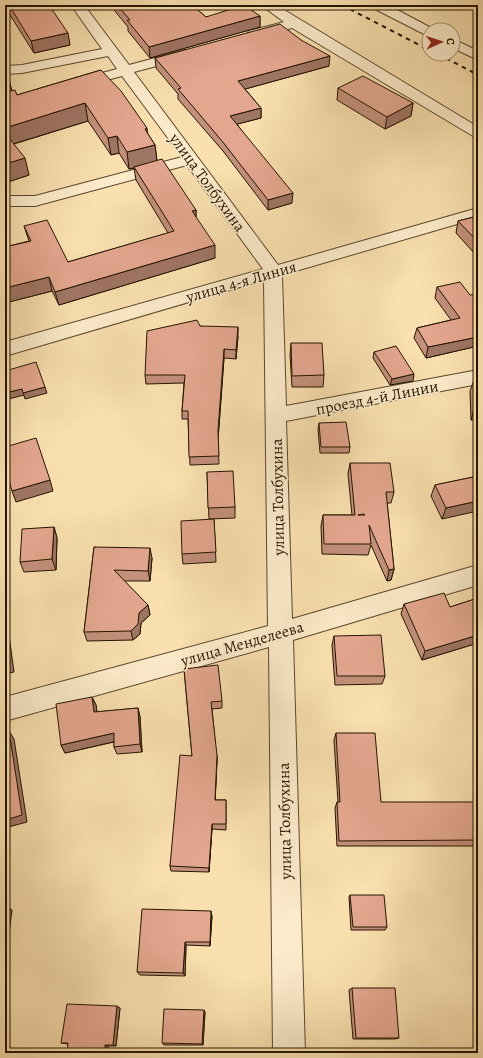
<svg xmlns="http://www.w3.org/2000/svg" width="483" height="1058" font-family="Alegreya,serif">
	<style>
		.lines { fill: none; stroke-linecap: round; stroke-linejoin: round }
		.minor-casing { stroke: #5a472c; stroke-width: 2 }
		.minor { fill: #fcebcb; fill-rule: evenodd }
		.rail { stroke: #241400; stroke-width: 2; stroke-dasharray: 4.5 4.5; stroke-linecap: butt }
		.wall { fill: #c3907b; stroke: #241400 }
		.shaded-wall { fill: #9f7564; stroke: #241400 }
		.building { fill: #e3a78f; stroke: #241400; fill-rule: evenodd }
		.labels { text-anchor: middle; stroke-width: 3.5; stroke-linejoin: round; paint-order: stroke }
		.street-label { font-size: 16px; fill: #241400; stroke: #fcebcb }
	</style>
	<rect width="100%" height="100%" fill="#fae0af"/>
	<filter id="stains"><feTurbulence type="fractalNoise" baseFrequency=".005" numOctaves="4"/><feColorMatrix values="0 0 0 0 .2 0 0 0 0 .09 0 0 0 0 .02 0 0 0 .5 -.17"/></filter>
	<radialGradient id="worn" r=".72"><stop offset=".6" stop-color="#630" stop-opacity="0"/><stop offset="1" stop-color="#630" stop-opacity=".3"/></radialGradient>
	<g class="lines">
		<g class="minor-casing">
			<g id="minor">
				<polygon points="71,5 84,5 129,65 185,50 190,51 192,54 190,57 134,72 278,265 478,208 478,218 282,275 286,406 478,370 478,384 286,421 292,619 478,565 478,585 293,640 305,1053 273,1053 269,647 5,721 5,697 268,626 264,280 5,356 5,342 263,269 187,165 35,206 5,206 5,196 35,196 182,157 122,76 77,88 72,87 70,84 72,81 117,69 108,56 22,73 5,74 5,66 22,65 102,49"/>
				<polygon points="261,5 276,5 478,127 478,138 473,136 292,28 254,38 249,37 247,34 249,31 284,22"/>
				<polygon points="372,5 388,5 435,30 429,30 429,35 424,34 373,8"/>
				<polygon points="453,39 478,51 478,60 453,48"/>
			</g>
		</g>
		<use href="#minor" class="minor"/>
		<g class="rail">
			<polyline points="342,5 429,50"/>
			<polyline points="438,54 478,75"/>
		</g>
	</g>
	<g class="wall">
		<polygon points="5,5 49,5 70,45 34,53 5,7"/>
		<polygon points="110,5 192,5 206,17 260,16 260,27 150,58 128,31 128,27"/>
		<polygon points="155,58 329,66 245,89 261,108 261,118 237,124 292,203 268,210 223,151 178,99 178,94 156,68"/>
		<polygon points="101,70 148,134 155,145 157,161 196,210 196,218 215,258 59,305 52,291 5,303 5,247 29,241 24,226 68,262 168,233 136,180 134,168 129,169 119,153 111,155 88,121 14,144 29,175 5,183 5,71 12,90 17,95"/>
		<polygon points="338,88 413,103 411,116 385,129 337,100"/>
		<polygon points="478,216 478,253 475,254 456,233 458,221"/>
		<polygon points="437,287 470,295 478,346 426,358 414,338 417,328 451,320 435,298"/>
		<polygon points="200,326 238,336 236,359 224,358 218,439 219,464 190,465 188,419 182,419 182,411 184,383 146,384 145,375"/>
		<polygon points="291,343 324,375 323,387 292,387 290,355"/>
		<polygon points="374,352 413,381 390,385 373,358"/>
		<polygon points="474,380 478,418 471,420 470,391"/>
		<polygon points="319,423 350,447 349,453 320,453 318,429"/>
		<polygon points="350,463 394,492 391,503 387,503 394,569 391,580 387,581 371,545 368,555 322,554 321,526 323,515 352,515 348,474"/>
		<polygon points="207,472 235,507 235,518 209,519"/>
		<polygon points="478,476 442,519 431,496 435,485"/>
		<polygon points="214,519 216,562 183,564 182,554"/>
		<polygon points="54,527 57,538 56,570 24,572 20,562"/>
		<polygon points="94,547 152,558 150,581 124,581 148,605 150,615 141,623 140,634 133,640 87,641 84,632"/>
		<polygon points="478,598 478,643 422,660 401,614 404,604 450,607"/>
		<polygon points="334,636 385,676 382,684 335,685 332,645"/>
		<polygon points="184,669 222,701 222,708 212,709 217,761 215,800 226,800 226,830 212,829 209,872 171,871 170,866 192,756"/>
		<polygon points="92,697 96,705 97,712 138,708 140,717 142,752 117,754 114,747 114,742 65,753 61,745"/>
		<polygon points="336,733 381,802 478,823 478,843 476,846 337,846 335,808 337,802 338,802 334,740"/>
		<polygon points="350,895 387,927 385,930 351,930 349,897"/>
		<polygon points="212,916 210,946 186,945 185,976 140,975 137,972"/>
		<polygon points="352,988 399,1038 395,1039 353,1039 349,990"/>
		<polygon points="120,1008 116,1046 108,1046 108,1053 67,1053 68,1044 61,1043"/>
		<polygon points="205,1012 203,1045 164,1045 162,1043"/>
	</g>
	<g class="shaded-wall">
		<polygon points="260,16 260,27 150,58 149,47"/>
		<polygon points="68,33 70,45 34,53 31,41"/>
		<polygon points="330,56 329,66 238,91 238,81"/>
		<polygon points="9,79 13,96 5,99 5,80"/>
		<polygon points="85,103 88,121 6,146 5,141 5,128"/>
		<polygon points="413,103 411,116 385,129 387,117"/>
		<polygon points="261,108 261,118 230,126 230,116"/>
		<polygon points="147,128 149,145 145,129"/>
		<polygon points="117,136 119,153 111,155 108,138"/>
		<polygon points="155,145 157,162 134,167 134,168 129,169 127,152"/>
		<polygon points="25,158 29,175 5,183 5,164"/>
		<polygon points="293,193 292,203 268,210 268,200"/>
		<polygon points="196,210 196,224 192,211"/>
		<polygon points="215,245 215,258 59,305 55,292"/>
		<polygon points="478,245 478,253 475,254"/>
		<polygon points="49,277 52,291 5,303 5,288"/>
		<polygon points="238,327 238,336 236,359 236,350"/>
		<polygon points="478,337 478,346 426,358 428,347"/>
		<polygon points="224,349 224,358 218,440 218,431"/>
		<polygon points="414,374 413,381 390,385 392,379"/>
		<polygon points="45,387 47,393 25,399 23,393"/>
		<polygon points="22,389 24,395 5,400 5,393"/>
		<polygon points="478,408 478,418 471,420 474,409"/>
		<polygon points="50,480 53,491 16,502 12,491"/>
		<polygon points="478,501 478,511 442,519 446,508"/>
		<polygon points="54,527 57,538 56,570 52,559"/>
		<polygon points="150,548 152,558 150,581 148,571"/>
		<polygon points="394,569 391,580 387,581 389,570"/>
		<polygon points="148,605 150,615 141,623 140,634 133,640 131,631 139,613"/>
		<polygon points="5,606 14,672 5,674"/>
		<polygon points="478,635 478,643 422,660 425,651"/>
		<polygon points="92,697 96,705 98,721 94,712"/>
		<polygon points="138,708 140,717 142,752 140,744"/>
		<polygon points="9,731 14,739 27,822 5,828"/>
		<polygon points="114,733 117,741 65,753 61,745"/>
		<polygon points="217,755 217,761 215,805 215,800"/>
		<polygon points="212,824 212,829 209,872 209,868"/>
		<polygon points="9,908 12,910 6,957 5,957 5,940"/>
		<polygon points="211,911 212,916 210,946 210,942"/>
		<polygon points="185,942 186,945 185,976 183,973"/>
		<polygon points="117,1006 120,1008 116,1046 113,1045"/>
		<polygon points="204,1010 205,1012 203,1045 202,1044"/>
		<polygon points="105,1045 108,1046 108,1053 105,1053"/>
	</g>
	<g class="building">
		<polygon points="9,5 49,5 68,33 31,41"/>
		<polygon points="117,5 192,5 206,17 244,5 260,16 149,47 127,20 130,20"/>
		<polygon points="280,24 301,40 330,56 238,81 261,108 230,116 293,193 268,200 222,141 178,89 181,88 155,58"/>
		<polygon points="101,70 121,91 147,128 145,129 155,145 127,152 117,136 108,138 85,103 5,128 5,92 15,90 17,95"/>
		<polygon points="5,71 9,79 5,80"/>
		<polygon points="363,76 413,103 387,117 338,88"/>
		<polygon points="5,133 25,158 5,164"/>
		<polygon points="162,159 196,210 192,211 215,245 55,292 49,277 5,288 5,247 31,241 24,226 47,220 68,262 174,231 134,167"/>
		<polygon points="478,216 478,242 458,221"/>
		<polygon points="460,282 470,295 478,294 478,337 428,347 417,328 460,318 437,287"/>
		<polygon points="197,320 200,326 238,327 236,350 224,349 218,431 219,456 189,457 188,411 182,411 185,375 145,375 147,331"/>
		<polygon points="291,343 322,343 324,375 292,376"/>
		<polygon points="396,346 414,374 392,379 374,352"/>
		<polygon points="36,362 45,387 23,393 22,389 5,393 5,371"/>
		<polygon points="478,379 478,408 474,409 474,380"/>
		<polygon points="346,422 350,447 321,447 319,423"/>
		<polygon points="36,438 50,480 12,491 5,467 5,447"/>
		<path d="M350,463H390L394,492H386L394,569L389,570L369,525L371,544H324L323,515H355ZM364,514L365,515H358Z"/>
		<polygon points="233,471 235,507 208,508 207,472"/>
		<polygon points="478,476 478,501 446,508 435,485"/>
		<polygon points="214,519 216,552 182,554 181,521"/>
		<polygon points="54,527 52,559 20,562 22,529"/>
		<polygon points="94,547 150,548 148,571 114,570 148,605 139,613 138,624 131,631 84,632"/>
		<polygon points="444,593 450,607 478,598 478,635 425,651 404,604"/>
		<polygon points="5,630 10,663 5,664"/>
		<polygon points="381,635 385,676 337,676 334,636"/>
		<polygon points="218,665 222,701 211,702 217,755 215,800 226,800 226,824 212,824 209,868 170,866 180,755 192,756 184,669"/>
		<polygon points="92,697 94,712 138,708 140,744 114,747 114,733 61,745 56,704"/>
		<polygon points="9,731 22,815 5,820 5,732"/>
		<polygon points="336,733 375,733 381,802 475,802 478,823 478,840 339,841 337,802 340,802"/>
		<polygon points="350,895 384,895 387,927 353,927"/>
		<polygon points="5,908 9,908 5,940"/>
		<polygon points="142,909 211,911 210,942 185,942 183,973 137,972"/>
		<polygon points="352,988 395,988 399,1038 356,1038"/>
		<polygon points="67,1004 117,1006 113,1045 105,1045 105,1053 67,1053 68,1043 61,1043"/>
		<polygon points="164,1009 204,1010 202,1044 162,1043"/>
	</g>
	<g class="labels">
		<g class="street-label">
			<text transform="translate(208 182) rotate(54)" y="6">улица Толбухина</text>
			<text transform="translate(241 281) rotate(-16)" y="6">улица 4-я Линия</text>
			<text transform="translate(377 397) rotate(-11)" y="6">проезд 4-й Линии</text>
			<text transform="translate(277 497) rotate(-91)" y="6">улица Толбухина</text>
			<text transform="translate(242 643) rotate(-16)" y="6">улица Менделеева</text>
			<text transform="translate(284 821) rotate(-91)" y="6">улица Толбухина</text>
		</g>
	</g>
	<rect width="483" height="1058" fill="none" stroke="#fae0af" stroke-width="20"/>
	<rect x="6" y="6" width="471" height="1046" fill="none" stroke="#241400" stroke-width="2"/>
	<rect x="10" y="10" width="463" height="1038" fill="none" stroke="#241400"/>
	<g transform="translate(441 42) rotate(87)"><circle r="19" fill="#fcebcb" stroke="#a6957a"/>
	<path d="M0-3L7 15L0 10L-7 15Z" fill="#8f2418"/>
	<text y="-6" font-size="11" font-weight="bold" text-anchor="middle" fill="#241400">С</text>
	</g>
	<rect width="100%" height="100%" filter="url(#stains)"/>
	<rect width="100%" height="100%" fill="url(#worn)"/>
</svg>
